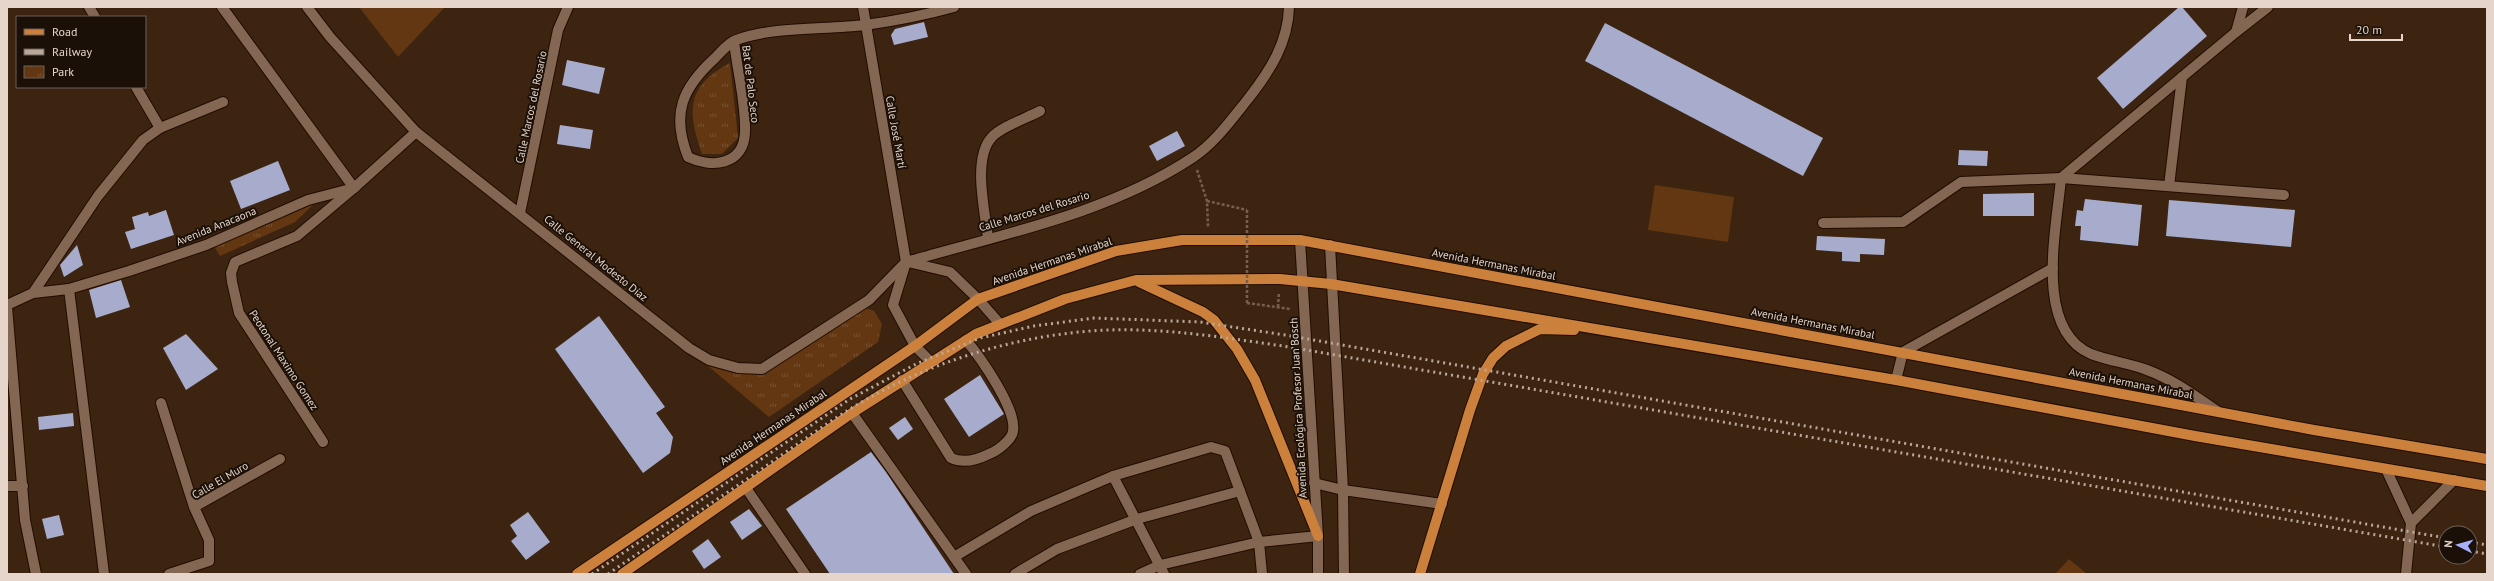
<svg xmlns="http://www.w3.org/2000/svg" width="2494" height="581" font-family="'PT Sans',sans-serif">
	<style>
		.park { fill: url(#park-tufts) }
		.garden { fill: #623711 }
		.building { fill: #a7accd }
		.lines { fill: none; stroke-linecap: round; stroke-linejoin: round }
		.minor-casing { stroke: #220c00; stroke-width: 12 }
		.major-casing { stroke: #220c00; stroke-width: 12 }
		.path { stroke: #755f4f; stroke-width: 2.5; stroke-dasharray: 3 2; stroke-linecap: butt }
		.minor { stroke: #836752; stroke-width: 10 }
		.major { stroke: #cb803b; stroke-width: 10 }
		.rail { stroke: #baa89b; stroke-width: 3; stroke-dasharray: 2 4; stroke-linecap: butt }
		.path-bridge { stroke: #755f4f; stroke-width: 2.5; stroke-dasharray: 3 2; stroke-linecap: butt }
		.labels { text-anchor: middle; stroke-width: 4; stroke-linejoin: round; paint-order: stroke }
		.street-label { font-size: 11px; fill: #e6d5ca; stroke: #1b1008 }
	</style>
	<defs>
		<pattern id="park-tufts" width="24" height="20" patternUnits="userSpaceOnUse"><rect width="24" height="20" fill="#623711"/><path d="M3 7l-1-3M5 7V3M7 7l1-3M15 17l-1-3M17 17v-4M19 17l1-3" fill="none" stroke="#785332"/></pattern>
	</defs>
	<rect width="100%" height="100%" fill="#3c2411"/>
	<g class="park">
		<path d="M730,63L738,138L722,154H702C687,111 686,86 730,63Z"/>
		<polygon points="317,201 295,222 220,256 209,238"/>
		<polygon points="866,308 874,311 882,324 878,342 769,417 708,366 753,374 769,370 859,309"/>
	</g>
	<g class="garden">
		<polygon points="359,7 445,7 398,57"/>
		<polygon points="1655,185 1734,197 1728,242 1648,230"/>
		<polygon points="2069,559 2087,574 2055,574"/>
	</g>
	<g class="building">
		<polygon points="2179,7 2182,7 2207,36 2123,109 2097,78"/>
		<polygon points="924,22 928,37 894,45 891,35 895,29"/>
		<polygon points="1605,23 1823,138 1803,176 1585,61"/>
		<polygon points="567,60 605,68 599,94 562,85"/>
		<polygon points="560,125 593,130 590,149 557,144"/>
		<polygon points="1177,131 1185,146 1157,161 1149,146"/>
		<polygon points="1959,150 1988,151 1987,166 1958,165"/>
		<polygon points="278,161 290,190 241,209 230,181"/>
		<polygon points="2034,193 2034,216 1983,216 1983,194"/>
		<polygon points="2085,199 2142,205 2138,246 2080,240 2081,226 2075,226 2077,210 2083,211"/>
		<polygon points="2169,200 2295,210 2291,247 2166,236"/>
		<polygon points="166,210 174,235 131,249 125,232 135,229 132,217 148,212 149,216"/>
		<polygon points="1817,236 1885,239 1884,255 1860,254 1860,262 1842,261 1842,252 1816,250"/>
		<polygon points="77,245 83,265 64,277 60,265"/>
		<polygon points="121,280 130,307 96,318 89,290"/>
		<polygon points="599,316 665,407 656,413 673,437 670,453 643,473 555,349"/>
		<polygon points="186,334 218,369 186,390 163,348"/>
		<polygon points="980,375 1004,414 969,437 944,399"/>
		<polygon points="73,413 74,426 39,430 38,417"/>
		<polygon points="905,417 913,429 898,440 889,428"/>
		<polygon points="871,452 886,472 954,574 830,574 786,509"/>
		<polygon points="749,509 762,526 742,540 730,522"/>
		<polygon points="528,512 550,542 526,560 511,541 517,536 510,525"/>
		<polygon points="59,515 64,535 47,539 42,519"/>
		<polygon points="708,539 721,557 704,569 692,551"/>
	</g>
	<g class="lines">
		<g class="minor-casing">
			<g id="minor">
				<polyline points="89,7 95,17"/>
				<polyline points="222,7 354,188 297,236 235,262 231,273 232,282 239,313 323,442"/>
				<polyline points="307,7 330,37 416,132 689,348 709,360 738,368 762,369 869,300 906,262"/>
				<polyline points="863,7 906,262 893,305 915,346 931,362"/>
				<polyline points="2236,32 2268,7"/>
				<path d="M734,41C737,70 746,102 745,132C744,166 711,168 688,157C671,114 682,88 715,58C721,52 728,43 736,40C774,26 824,30 865,25C895,21 925,15 954,7"/>
				<polyline points="136,87 160,128"/>
				<polyline points="2061,178 2236,32 2243,7"/>
				<polyline points="2061,178 2284,195"/>
				<polyline points="2169,186 2182,77"/>
				<polyline points="520,213 558,30 568,7"/>
				<path d="M1823,223L1903,222L1961,182L2061,178C2057,227 2033,329 2091,354C2109,361 2129,363 2147,370C2172,379 2195,396 2217,411"/>
				<path d="M988,238C985,211 972,158 992,137C1001,127 1027,118 1040,111"/>
				<polyline points="1300,240 1318,536 1318,574"/>
				<polyline points="1330,245 1343,490 1344,574"/>
				<path d="M906,262C1002,234 1107,214 1192,158C1214,144 1232,119 1248,99C1270,71 1288,43 1289,7"/>
				<polyline points="908,262 950,272 978,299 1000,324"/>
				<polyline points="69,289 104,574"/>
				<polyline points="33,293 98,196 143,140 160,128 223,102"/>
				<polyline points="7,305 33,293 69,289 129,271 206,245 308,200 354,188 416,132"/>
				<polyline points="7,307 25,520 36,574"/>
				<path d="M902,380L951,458C964,464 977,460 989,454C997,451 1012,440 1013,431C1017,409 980,357 966,340"/>
				<polyline points="1896,380 1903,352 2053,268"/>
				<polyline points="161,403 194,507"/>
				<polyline points="852,413 966,574"/>
				<polyline points="2386,469 2411,523 2406,574"/>
				<polyline points="1113,476 1211,447 1225,451 1259,542 1160,565 1140,574"/>
				<polyline points="1314,483 1343,490 1442,504"/>
				<polyline points="7,486 23,486"/>
				<polyline points="746,488 805,574"/>
				<polyline points="2411,523 2454,480"/>
				<polyline points="954,557 1031,511 1113,476 1164,574"/>
				<polyline points="169,574 209,561 209,540 194,507 280,459"/>
				<polyline points="1015,574 1057,549 1137,519 1240,491"/>
				<polyline points="1262,574 1259,542 1318,536"/>
			</g>
		</g>
		<g class="major-casing">
			<g id="major">
				<polyline points="1139,282 1203,312 1214,320 1237,349 1255,380 1318,536"/>
				<polyline points="577,574 915,346 978,299 1116,251 1182,240 1300,240 2314,430 2487,459"/>
				<polyline points="622,574 852,413 976,334 1065,299 1136,280 1280,279 1331,284 1896,380 2195,436 2487,486"/>
				<polyline points="1420,574 1470,410 1483,374 1493,358 1506,346 1540,329 1574,330"/>
			</g>
		</g>
		<g class="path">
			<polyline points="1197,170 1207,201 1208,227"/>
			<polyline points="1207,201 1247,210"/>
			<polyline points="1247,303 1290,309"/>
			<polyline points="1278,307 1279,292"/>
		</g>
		<use href="#minor" class="minor"/>
		<use href="#major" class="major"/>
		<g class="rail">
			<polyline points="2470,542 2487,545"/>
			<polyline points="2470,551 2487,554"/>
			<polyline points="592,574 850,399 916,364 980,338 1034,326 1094,318 1200,322 1285,335 2446,538"/>
			<path d="M608,574C656,541 704,508 753,475C782,455 811,434 842,414C915,367 1004,338 1090,331C1155,326 1220,337 1283,346L2446,547"/>
		</g>
		<polyline class="path-bridge" points="1247,210 1247,303"/>
	</g>
	<g class="labels">
		<g class="street-label">
			<text transform="translate(751 84) rotate(83)" y="4">Bat de Palo Seco</text>
			<text transform="translate(531 107) rotate(-78)" y="4">Calle Marcos del Rosario</text>
			<text transform="translate(896 132) rotate(80)" y="4">Calle José Martí</text>
			<text transform="translate(1034 211) rotate(-17)" y="4">Calle Marcos del Rosario</text>
			<text transform="translate(216 226) rotate(-22)" y="4">Avenida Anacaona</text>
			<text transform="translate(596 258) rotate(39)" y="4">Calle General Modesto Díaz</text>
			<text transform="translate(1052 261) rotate(-19)" y="4">Avenida Hermanas Mirabal</text>
			<text transform="translate(1494 264) rotate(11)" y="4">Avenida Hermanas Mirabal</text>
			<text transform="translate(1813 323) rotate(11)" y="4">Avenida Hermanas Mirabal</text>
			<text transform="translate(284 360) rotate(57)" y="4">Peotonal Maximo Gomez</text>
			<text transform="translate(2131 383) rotate(11)" y="4">Avenida Hermanas Mirabal</text>
			<text transform="translate(1298 408) rotate(-93)" y="4">Avenida Ecológica Profesor Juan Bosch</text>
			<text transform="translate(773 427) rotate(-34)" y="4">Avenida Hermanas Mirabal</text>
			<text transform="translate(220 480) rotate(-30)" y="4">Calle El Muro</text>
		</g>
	</g>
	<rect width="2494" height="581" fill="none" stroke="#e6d5ca" stroke-width="16"/>
	<rect x="16" y="16" width="130" height="72" fill="#1b1008" stroke="#6c5f56"/>
	<rect x="24" y="29" width="20" height="6" fill="#cb803b" stroke="#6c5f56"/>
	<text x="52" y="36" font-size="12" fill="#e6d5ca">Road</text>
	<rect x="24" y="49" width="20" height="6" fill="#baa89b" stroke="#6c5f56"/>
	<text x="52" y="56" font-size="12" fill="#e6d5ca">Railway</text>
	<rect x="24" y="66" width="20" height="12" fill="url(#park-tufts)" stroke="#6c5f56"/>
	<text x="52" y="76" font-size="12" fill="#e6d5ca">Park</text>
	<g transform="translate(2458 545) rotate(276)"><circle r="19" fill="#1b1008" stroke="#6c5f56"/>
	<path d="M0-3L7 15L0 10L-7 15Z" fill="#a8b0fc"/>
	<text y="-6" font-size="11" font-weight="bold" text-anchor="middle" fill="#e6d5ca">N</text>
	</g>
	<path d="M2350 34v6h52v-6" fill="none" stroke="#e6d5ca" stroke-width="2"/>
	<text x="2356" y="34" font-size="12" fill="#e6d5ca" stroke="#1b1008" stroke-width="3" paint-order="stroke">20 m</text>
</svg>
